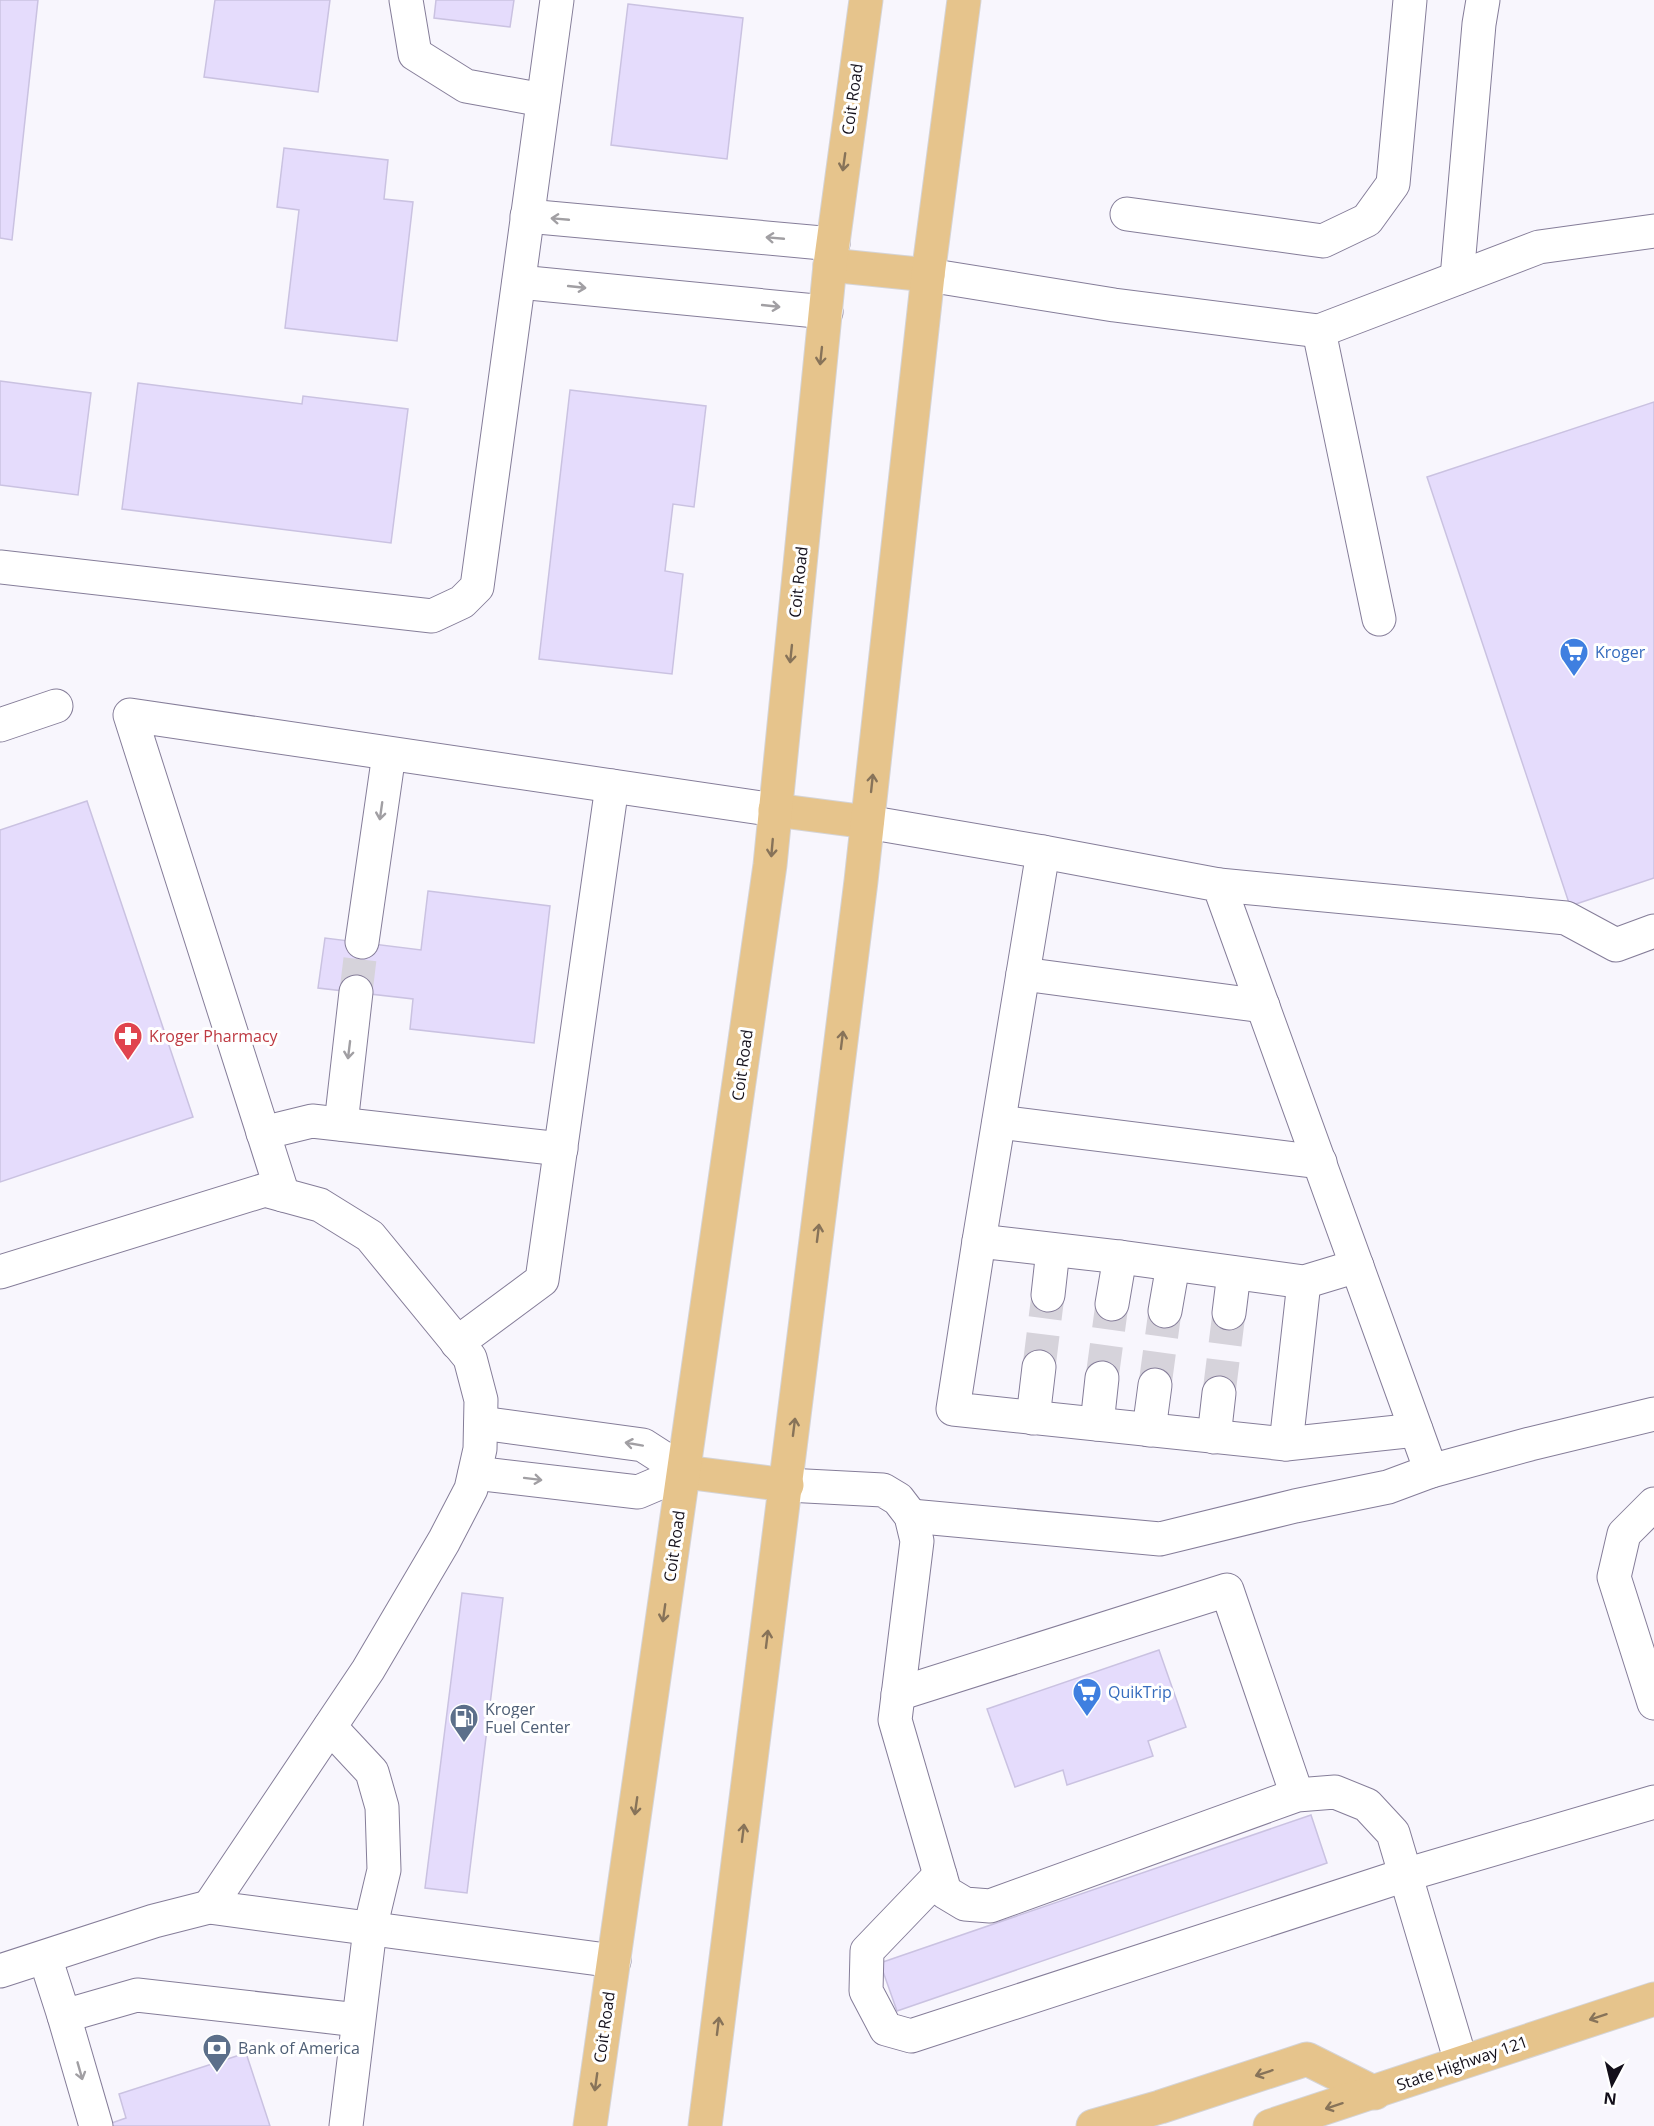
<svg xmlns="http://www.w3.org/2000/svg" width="1654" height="2126" font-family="'Open Sans',sans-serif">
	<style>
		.building { fill: #e5dcfc; stroke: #cac2e1; stroke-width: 1.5 }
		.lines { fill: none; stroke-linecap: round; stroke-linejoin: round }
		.minor-tunnel { stroke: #d6d3db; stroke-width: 33; stroke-dasharray: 33 16; stroke-linecap: butt }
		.minor-casing { stroke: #857d99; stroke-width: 35 }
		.major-casing { stroke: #d5d4d6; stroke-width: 35 }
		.minor { stroke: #fff; stroke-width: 33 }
		.major { stroke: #e6c48c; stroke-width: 33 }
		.oneway { stroke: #877359 }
		.oneway2 { stroke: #a19fa3 }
		.labels { text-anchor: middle; stroke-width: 6; stroke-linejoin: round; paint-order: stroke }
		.street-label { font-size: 16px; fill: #130f1a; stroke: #fff }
		.shop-label { font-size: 16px; fill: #366cbe; stroke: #fff; text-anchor: start }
		.health-label { font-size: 16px; fill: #be3a42; stroke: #fff; text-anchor: start }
		.service-label { font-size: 16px; fill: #4e5e75; stroke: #fff; text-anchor: start }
	</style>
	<rect width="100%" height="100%" fill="#f8f6fd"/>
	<g class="building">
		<polygon points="0,0 38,0 12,240 0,238"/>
		<polygon points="215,0 330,0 318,92 204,77"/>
		<polygon points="436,0 514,0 510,27 434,18"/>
		<polygon points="628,4 743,18 727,159 611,145"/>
		<polygon points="284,148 388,160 384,199 413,202 397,341 285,328 299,210 277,207"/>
		<polygon points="0,381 91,393 78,495 0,485"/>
		<polygon points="138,383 302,404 303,396 408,409 391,543 122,509"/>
		<polygon points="570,390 706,406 694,507 673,504 665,571 683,574 672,674 539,659"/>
		<polygon points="1654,402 1654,878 1570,906 1427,477"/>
		<polygon points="87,801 193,1117 0,1182 0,830"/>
		<polygon points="428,891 550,906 534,1043 410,1029 413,999 318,988 325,938 421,950"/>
		<polygon points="462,1593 503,1598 467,1893 425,1888"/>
		<polygon points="1159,1650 1186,1727 1148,1741 1153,1756 1067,1785 1063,1770 1015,1787 987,1709"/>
		<polygon points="1311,1815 1327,1863 897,2011 880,1963"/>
		<polygon points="246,2053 270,2126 103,2126 126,2118 119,2094"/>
	</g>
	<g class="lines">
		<g class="minor-tunnel">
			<polyline points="356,992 362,942"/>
			<polyline points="1039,1367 1048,1295"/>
			<polyline points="1102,1378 1112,1304"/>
			<polyline points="1155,1385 1165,1311"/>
			<polyline points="1219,1393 1229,1313"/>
		</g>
		<g class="minor-casing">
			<g id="minor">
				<polyline points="406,0 415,54 466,86 543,100"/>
				<polyline points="1127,214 1323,241 1367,220 1393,184 1410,0"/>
				<polyline points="527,216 833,244"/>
				<polyline points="928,275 1114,305 1319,331 1539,247 1654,231"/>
				<polyline points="1457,278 1479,24 1483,0"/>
				<polyline points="519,282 826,312"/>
				<polyline points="1319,331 1379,619"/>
				<polyline points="0,567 432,616 462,602 477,587 557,0"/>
				<polyline points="0,725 56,706"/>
				<polyline points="867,822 1043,852 1219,885 1431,1471 1530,1444 1654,1414"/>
				<polyline points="1219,885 1566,918 1616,945 1654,931"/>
				<polyline points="362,942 389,754"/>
				<polyline points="1023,974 1263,1006"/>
				<polyline points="999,1122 1320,1162"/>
				<polyline points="341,1124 356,992"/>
				<polyline points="263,1133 312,1121 561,1149"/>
				<polyline points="283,1195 130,715 775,810"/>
				<polyline points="979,1241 1043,852"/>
				<polyline points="1357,1266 1304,1282 1120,1257 979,1241 953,1409 1286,1444 1416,1430"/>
				<polyline points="0,1272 265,1190 320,1205 370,1236 470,1358 481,1400 480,1449 471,1489 444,1541 368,1670 209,1907"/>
				<polyline points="1048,1295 1053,1250"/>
				<polyline points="1112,1304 1120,1257"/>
				<polyline points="1165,1311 1173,1265"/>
				<polyline points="1229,1313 1234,1273"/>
				<polyline points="457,1343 542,1280 612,786"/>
				<polyline points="1033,1418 1039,1367"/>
				<polyline points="481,1423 643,1445 685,1472"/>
				<polyline points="1097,1424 1102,1378"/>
				<polyline points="1149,1430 1155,1385"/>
				<polyline points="1214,1437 1219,1393"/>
				<polyline points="1286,1444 1304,1282"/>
				<polyline points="475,1473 638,1492 685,1472"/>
				<polyline points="787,1485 883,1490 898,1499 911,1516 917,1541 895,1720 945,1892 965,1904 990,1906 1297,1795 1335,1792 1367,1805 1393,1833 1461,2062"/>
				<polyline points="1654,1504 1624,1534 1614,1577 1654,1703"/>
				<polyline points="911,1516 1160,1539 1295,1506 1388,1487 1431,1471"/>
				<polyline points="898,1694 1227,1590 1297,1795"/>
				<polyline points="330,1727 372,1772 382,1807 384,1870 370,1929 346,2126"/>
				<polyline points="940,1875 867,1951 866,1991 886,2029 911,2036 1405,1875 1654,1802"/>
				<polyline points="45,1957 64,2016 137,1995 358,2020"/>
				<polyline points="0,1971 154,1921 209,1907 614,1961"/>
				<polyline points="64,2016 96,2126"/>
			</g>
		</g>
		<g class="major-casing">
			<g id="major">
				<polyline points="830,265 928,275"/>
				<polyline points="775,810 867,822"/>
				<polyline points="685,1472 787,1485"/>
				<polyline points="590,2126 770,865 830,265 866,0"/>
				<polyline points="705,2126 861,881 928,275 964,0"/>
				<polyline points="1093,2126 1160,2107 1307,2059 1375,2093"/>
				<polyline points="1270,2126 1654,1999"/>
			</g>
		</g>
		<use href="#minor" class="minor"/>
		<use href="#major" class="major"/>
	</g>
	<defs><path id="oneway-shaft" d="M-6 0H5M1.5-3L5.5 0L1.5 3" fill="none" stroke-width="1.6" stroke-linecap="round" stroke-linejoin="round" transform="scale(1.5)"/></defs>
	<g class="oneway">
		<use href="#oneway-shaft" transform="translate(844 162) rotate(98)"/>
		<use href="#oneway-shaft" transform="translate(821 356) rotate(96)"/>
		<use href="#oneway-shaft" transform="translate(791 654) rotate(96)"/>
		<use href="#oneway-shaft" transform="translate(872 783) rotate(-84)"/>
		<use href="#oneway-shaft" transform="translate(772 848) rotate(95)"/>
		<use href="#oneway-shaft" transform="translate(842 1040) rotate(-83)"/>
		<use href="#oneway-shaft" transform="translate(818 1233) rotate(-83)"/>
		<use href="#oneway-shaft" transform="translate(794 1427) rotate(-83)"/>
		<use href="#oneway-shaft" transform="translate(664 1613) rotate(98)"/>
		<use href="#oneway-shaft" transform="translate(767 1639) rotate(-83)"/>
		<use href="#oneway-shaft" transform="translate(636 1806) rotate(98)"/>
		<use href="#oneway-shaft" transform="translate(743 1833) rotate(-83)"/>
		<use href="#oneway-shaft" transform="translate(1598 2017) rotate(162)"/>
		<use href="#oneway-shaft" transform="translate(718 2026) rotate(-83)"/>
		<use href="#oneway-shaft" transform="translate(1264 2073) rotate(162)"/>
		<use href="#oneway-shaft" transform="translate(596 2082) rotate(98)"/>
		<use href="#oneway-shaft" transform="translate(1334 2106) rotate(162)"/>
	</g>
	<g class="oneway2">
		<use href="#oneway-shaft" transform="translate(560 219) rotate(-175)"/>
		<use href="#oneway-shaft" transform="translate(775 238) rotate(-175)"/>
		<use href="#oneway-shaft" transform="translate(577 287) rotate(6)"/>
		<use href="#oneway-shaft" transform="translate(771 306) rotate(6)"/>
		<use href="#oneway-shaft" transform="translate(381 811) rotate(98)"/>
		<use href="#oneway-shaft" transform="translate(349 1050) rotate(97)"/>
		<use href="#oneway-shaft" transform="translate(634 1444) rotate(-170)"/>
		<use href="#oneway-shaft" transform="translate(533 1479) rotate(7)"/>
		<use href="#oneway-shaft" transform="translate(80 2071) rotate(74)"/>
	</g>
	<defs>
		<g id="supermarket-pin" transform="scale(1.5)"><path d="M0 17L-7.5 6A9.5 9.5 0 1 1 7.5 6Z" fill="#3f7fe0" stroke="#fff"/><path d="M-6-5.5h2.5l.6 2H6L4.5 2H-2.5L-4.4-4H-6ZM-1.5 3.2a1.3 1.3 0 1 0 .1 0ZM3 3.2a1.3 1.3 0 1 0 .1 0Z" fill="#fff"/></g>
		<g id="pharmacy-pin" transform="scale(1.5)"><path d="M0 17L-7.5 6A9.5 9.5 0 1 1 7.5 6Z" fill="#e0444e" stroke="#fff"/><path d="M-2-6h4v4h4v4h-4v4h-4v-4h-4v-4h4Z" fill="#fff"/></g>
		<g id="fuel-pin" transform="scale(1.5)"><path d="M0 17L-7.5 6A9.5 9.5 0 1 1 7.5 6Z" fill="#5c6f8a" stroke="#fff"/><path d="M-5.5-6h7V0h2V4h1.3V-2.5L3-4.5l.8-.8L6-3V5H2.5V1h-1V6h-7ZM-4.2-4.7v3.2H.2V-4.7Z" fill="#fff"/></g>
		<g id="bank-pin" transform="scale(1.5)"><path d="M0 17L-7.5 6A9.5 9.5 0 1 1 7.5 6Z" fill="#5c6f8a" stroke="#fff"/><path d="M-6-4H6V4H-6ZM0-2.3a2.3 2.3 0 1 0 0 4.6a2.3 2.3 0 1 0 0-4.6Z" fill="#fff"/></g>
	</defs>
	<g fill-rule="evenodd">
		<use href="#supermarket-pin" x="1574" y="652"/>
		<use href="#pharmacy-pin" x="128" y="1036"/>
		<use href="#supermarket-pin" x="1087" y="1692"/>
		<use href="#fuel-pin" x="464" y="1718"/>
		<use href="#bank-pin" x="217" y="2048"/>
	</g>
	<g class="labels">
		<g class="street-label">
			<text transform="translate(852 99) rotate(-82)" y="6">Coit Road</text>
			<text transform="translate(798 582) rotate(-84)" y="6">Coit Road</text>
			<text transform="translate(742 1065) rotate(-82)" y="6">Coit Road</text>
			<text transform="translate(674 1546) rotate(-82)" y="6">Coit Road</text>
			<text transform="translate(604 2027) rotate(-82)" y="6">Coit Road</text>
			<text transform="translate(1462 2063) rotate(-19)" y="6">State Highway 121</text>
		</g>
		<g class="shop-label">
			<text x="1595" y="658">Kroger</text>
			<text x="1108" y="1698">QuikTrip</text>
		</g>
		<g class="health-label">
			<text x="149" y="1042">Kroger Pharmacy</text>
		</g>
		<g class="service-label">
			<text x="485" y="1715">Kroger<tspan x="485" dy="18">Fuel Center</tspan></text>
			<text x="238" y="2054">Bank of America</text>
		</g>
	</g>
	<g transform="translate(1612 2084) rotate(187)" stroke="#ffffff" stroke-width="4.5" paint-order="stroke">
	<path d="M0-4.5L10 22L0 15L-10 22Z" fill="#130f1a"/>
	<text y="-9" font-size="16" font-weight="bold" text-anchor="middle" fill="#130f1a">N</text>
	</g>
</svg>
